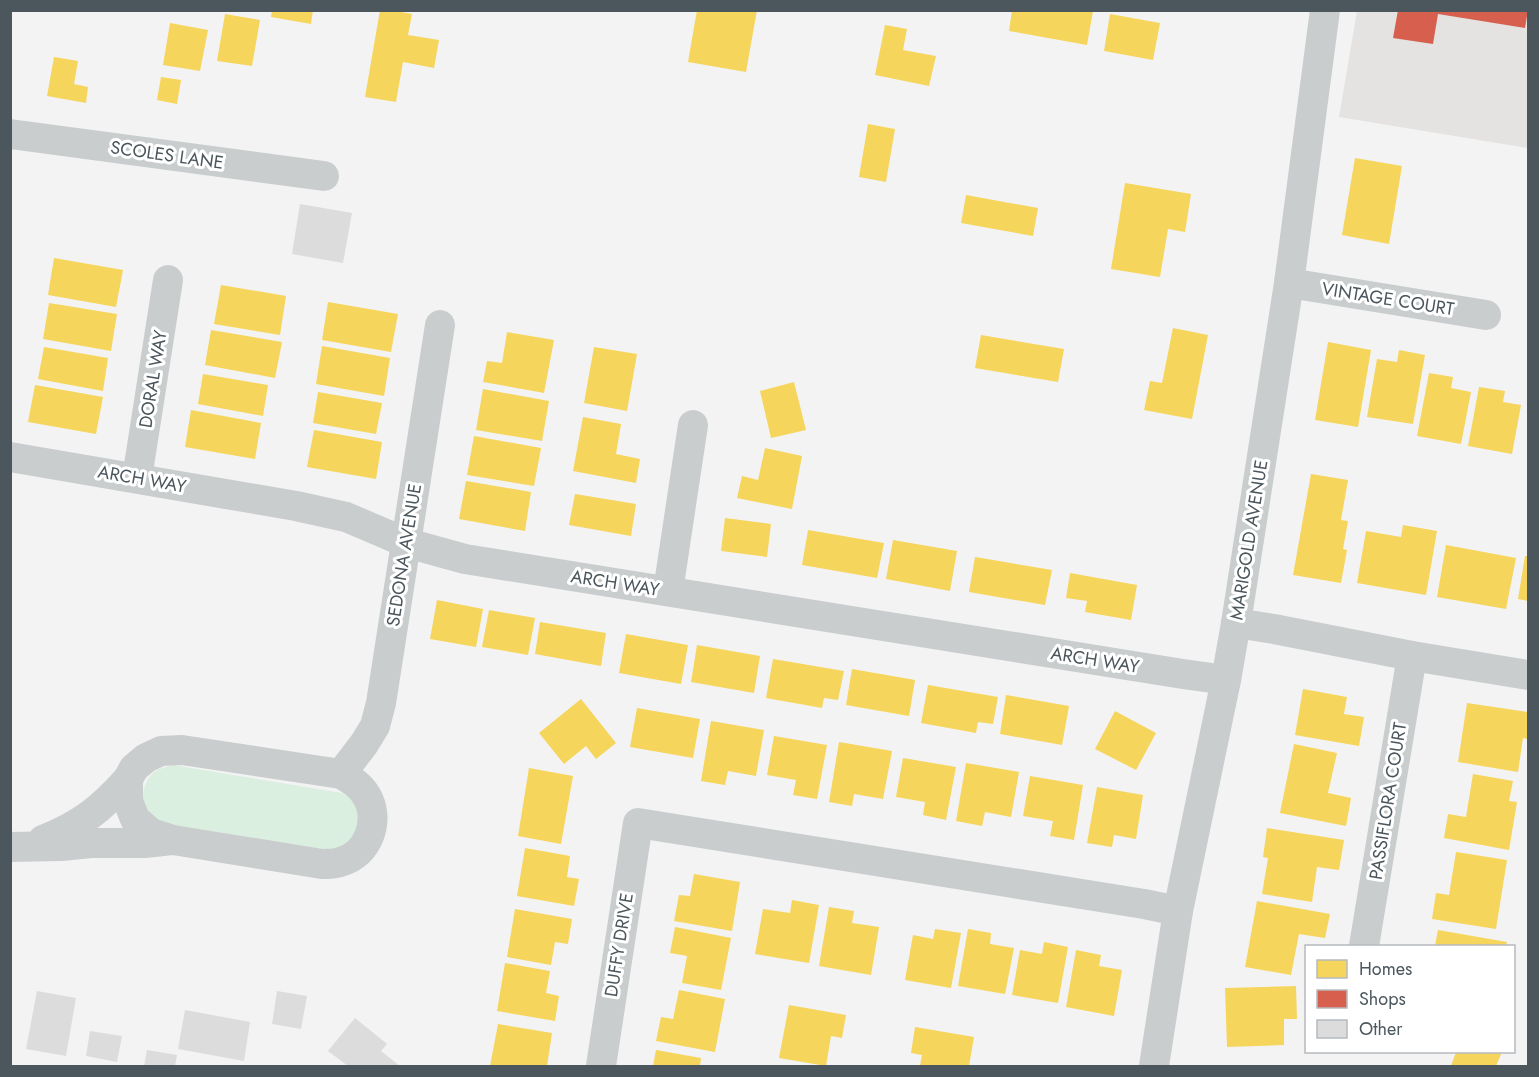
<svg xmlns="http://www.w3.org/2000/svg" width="1539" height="1077" font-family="Jost,sans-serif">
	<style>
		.commercial { fill: #e4e3e1 }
		.green { fill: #daefe0 }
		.homes { fill: #f6d55c }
		.shops { fill: #d6604d }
		.building { fill: #dcdcdd }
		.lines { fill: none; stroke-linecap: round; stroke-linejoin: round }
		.minor { stroke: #cacdce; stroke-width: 30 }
		.labels { text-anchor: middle; stroke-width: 6; stroke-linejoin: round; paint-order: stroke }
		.street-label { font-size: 18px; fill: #4b565d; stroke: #fff }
	</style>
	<rect width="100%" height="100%" fill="#f3f3f3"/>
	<polygon class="commercial" points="1357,11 1528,11 1528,148 1339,117"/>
	<path class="green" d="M173,765L342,793C362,804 359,812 361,833L339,852L160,823C156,819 149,814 146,809C139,797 145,780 154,772C160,768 166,767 173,765Z"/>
	<g class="homes">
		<polygon points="272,10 313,10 311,24 271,17"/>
		<polygon points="380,10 391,10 412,14 408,35 439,40 434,68 403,62 396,102 365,97"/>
		<polygon points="697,10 757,10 746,72 688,62"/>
		<polygon points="1012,10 1093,11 1087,45 1009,31"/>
		<polygon points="225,14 260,20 252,66 217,61"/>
		<polygon points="1110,14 1160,23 1153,60 1104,51"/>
		<polygon points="170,23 208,30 200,71 163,65"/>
		<polygon points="885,25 907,29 903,50 936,56 929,86 875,75"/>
		<polygon points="54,57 78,61 74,84 88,87 86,103 47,96"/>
		<polygon points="161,77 181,80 177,104 157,100"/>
		<polygon points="868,124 895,129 886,182 859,177"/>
		<polygon points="1355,158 1402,166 1389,244 1342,235"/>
		<polygon points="1125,183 1191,194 1185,232 1168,229 1160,277 1111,269"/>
		<polygon points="966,195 1038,208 1033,236 961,223"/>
		<polygon points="54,258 123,270 116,307 48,295"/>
		<polygon points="221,285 286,296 280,335 214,324"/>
		<polygon points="328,302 398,314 391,352 322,340"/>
		<polygon points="49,303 117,314 111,351 43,339"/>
		<polygon points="1173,328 1208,335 1192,419 1144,410 1150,381 1162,383"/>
		<polygon points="211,330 282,342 275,378 205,365"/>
		<polygon points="507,332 554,340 544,393 483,382 487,361 502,363"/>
		<polygon points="981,335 1064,349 1058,382 975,368"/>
		<polygon points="1328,342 1371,350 1358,427 1315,420"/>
		<polygon points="322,346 390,358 384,396 316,384"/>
		<polygon points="44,347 108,358 103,391 38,379"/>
		<polygon points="594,347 637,354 627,411 584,403"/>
		<polygon points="1399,350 1425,355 1413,424 1367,417 1377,359 1397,362"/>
		<polygon points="1429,373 1453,377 1451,388 1471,392 1461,444 1417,436"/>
		<polygon points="203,374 268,385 263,416 198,404"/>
		<polygon points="794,382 806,430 771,438 760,391"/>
		<polygon points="35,385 103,397 96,434 28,422"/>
		<polygon points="1479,387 1505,391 1503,402 1521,405 1512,454 1468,446"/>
		<polygon points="483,389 549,401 542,441 476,430"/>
		<polygon points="318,392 382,403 376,434 313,423"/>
		<polygon points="191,410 261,423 255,459 185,447"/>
		<polygon points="583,417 621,424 616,454 640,459 636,483 573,471"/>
		<polygon points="314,430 382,442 376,479 307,467"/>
		<polygon points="474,436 541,448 534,486 467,475"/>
		<polygon points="765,448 802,456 792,509 737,498 742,476 758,480"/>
		<polygon points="1311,474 1348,480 1341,520 1348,521 1343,549 1347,550 1341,583 1293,575"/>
		<polygon points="466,481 531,492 525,531 459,519"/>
		<polygon points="575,494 636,504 631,536 569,525"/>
		<polygon points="725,518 771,524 767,557 721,551"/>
		<polygon points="1403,525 1437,531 1426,595 1357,583 1366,531 1401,537"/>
		<polygon points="808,530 884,543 877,578 802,565"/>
		<polygon points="893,540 957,551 950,591 886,579"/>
		<polygon points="1446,545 1516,558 1506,609 1437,597"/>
		<polygon points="1525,556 1528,556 1528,601 1518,599"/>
		<polygon points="975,557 1052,570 1045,605 969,592"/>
		<polygon points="1070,573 1137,585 1131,620 1085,612 1087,601 1066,598"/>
		<polygon points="437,600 483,609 476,647 430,639"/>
		<polygon points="489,610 535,618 528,655 482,647"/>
		<polygon points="540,622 606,633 601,666 535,654"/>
		<polygon points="626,634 688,645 681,684 619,673"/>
		<polygon points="697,645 760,656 754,693 691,682"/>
		<polygon points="773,659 844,671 838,700 824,698 822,708 766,698"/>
		<polygon points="852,669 915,680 909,716 846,705"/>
		<polygon points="928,685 998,697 993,724 978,722 976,733 921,723"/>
		<polygon points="1303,689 1347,697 1344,714 1364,717 1359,746 1295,735"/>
		<polygon points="1006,695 1069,706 1062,745 1000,734"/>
		<polygon points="581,699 616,743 596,759 586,746 564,764 539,733"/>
		<polygon points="1467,703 1528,712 1528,739 1523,738 1518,772 1458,762"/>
		<polygon points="637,708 700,719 693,758 630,747"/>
		<polygon points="1115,711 1156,733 1136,770 1095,749"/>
		<polygon points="711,721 764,730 756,776 728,771 725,785 701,781"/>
		<polygon points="774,736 827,745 817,799 793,795 796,780 767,775"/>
		<polygon points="839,742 892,751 883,799 854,794 852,806 829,802"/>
		<polygon points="1294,744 1337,753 1328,793 1351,798 1346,826 1280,813"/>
		<polygon points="903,758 956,767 946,820 923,815 925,802 896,797"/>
		<polygon points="966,763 1019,772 1011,817 985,812 982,826 956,821"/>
		<polygon points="529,768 573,776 561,844 518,836"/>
		<polygon points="1473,774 1513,781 1509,801 1517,802 1509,850 1444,838 1448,814 1466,817"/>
		<polygon points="1030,776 1083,785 1074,840 1050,836 1053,821 1023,816"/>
		<polygon points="1097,787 1143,795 1136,839 1114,835 1112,847 1087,843"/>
		<polygon points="1267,828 1344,840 1339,870 1317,867 1312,902 1262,894 1268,858 1263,857"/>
		<polygon points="525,848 570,856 567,877 579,879 574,906 517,896"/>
		<polygon points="1456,852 1507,860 1496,929 1432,919 1436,893 1449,895"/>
		<polygon points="694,874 740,882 732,931 674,921 679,895 690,896"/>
		<polygon points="792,900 819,905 809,963 755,954 763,909 790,913"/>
		<polygon points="1257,901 1330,914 1325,938 1299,934 1291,975 1245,967"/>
		<polygon points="829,907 854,911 852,923 879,927 871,975 819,966"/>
		<polygon points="515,909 572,919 568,944 555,942 551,965 507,957"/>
		<polygon points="675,927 731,938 721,990 682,983 687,956 670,953"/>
		<polygon points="935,929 961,933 951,988 905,980 913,935 933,939"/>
		<polygon points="968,929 991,933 990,944 1014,948 1005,994 958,986"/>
		<polygon points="1438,930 1507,942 1506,946 1435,946"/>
		<polygon points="1044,942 1068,947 1058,1003 1012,995 1020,950 1042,954"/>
		<polygon points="1076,950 1101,955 1099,966 1122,970 1114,1016 1066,1007"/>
		<polygon points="505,963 550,971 546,993 559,996 555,1021 497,1011"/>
		<polygon points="1296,986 1297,1019 1284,1019 1284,1045 1227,1047 1225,988"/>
		<polygon points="679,990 725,999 715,1052 656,1041 661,1017 673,1019"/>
		<polygon points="789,1005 846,1015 842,1038 831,1036 826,1066 779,1058"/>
		<polygon points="498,1024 552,1033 547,1066 490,1066"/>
		<polygon points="915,1027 974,1037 969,1066 920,1066 922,1055 911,1053"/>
		<polygon points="656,1050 701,1058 700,1066 653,1066"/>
		<polygon points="1456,1052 1502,1052 1496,1066 1451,1066"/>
	</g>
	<polygon class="shops" points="1398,10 1528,10 1525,28 1438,14 1433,44 1393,38"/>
	<g class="building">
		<polygon points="300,204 352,213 343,263 292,254"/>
		<polygon points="37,991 76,998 66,1056 26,1049"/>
		<polygon points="277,991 307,996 301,1029 272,1024"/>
		<polygon points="185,1010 250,1022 244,1061 178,1049"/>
		<polygon points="355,1018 387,1044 381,1051 400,1066 348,1066 328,1051"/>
		<polygon points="90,1031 122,1036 117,1062 86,1056"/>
		<polygon points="147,1050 177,1055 175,1066 144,1066"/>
	</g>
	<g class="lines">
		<g class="minor">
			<polyline points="10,134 324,176"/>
			<polyline points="1289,283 1486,315"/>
			<polyline points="10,457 296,506 346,517 407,543 465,559 1183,674 1226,680"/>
			<polyline points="137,478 168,280"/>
			<polyline points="668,591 693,425"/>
			<polyline points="1236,623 1274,629 1412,656 1528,675"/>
			<path d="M182,750L341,774C351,780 360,785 366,795C381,819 369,855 340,862C335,864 328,864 322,864L173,840L151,833L135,819L128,801V779L134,768L146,758L161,751Z"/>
			<polyline points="341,774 364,744 375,726 381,703 440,325"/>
			<path d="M43,840C81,825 101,809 128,779"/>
			<polyline points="10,847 61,846 91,843 145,843 172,840"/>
			<polyline points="1364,946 1412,656"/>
			<polyline points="601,1066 638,823 1144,904 1178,911"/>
			<polyline points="1154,1066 1178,911 1226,680 1236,623 1289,283 1325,10"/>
		</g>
	</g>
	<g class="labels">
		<g class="street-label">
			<text transform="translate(167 155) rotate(8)" y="6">SCOLES LANE</text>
			<text transform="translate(1388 299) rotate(9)" y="6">VINTAGE COURT</text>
			<text transform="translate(153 379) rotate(-81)" y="6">DORAL WAY</text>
			<text transform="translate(142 479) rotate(10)" y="6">ARCH WAY</text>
			<text transform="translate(1249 540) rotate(-81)" y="6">MARIGOLD AVENUE</text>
			<text transform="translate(404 555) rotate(-81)" y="6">SEDONA AVENUE</text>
			<text transform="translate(615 583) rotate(9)" y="6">ARCH WAY</text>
			<text transform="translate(1095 660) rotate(9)" y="6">ARCH WAY</text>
			<text transform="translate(1388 801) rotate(-81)" y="6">PASSIFLORA COURT</text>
			<text transform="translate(619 945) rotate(-81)" y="6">DUFFY DRIVE</text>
		</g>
	</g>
	<rect width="1539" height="1077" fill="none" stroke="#4b565d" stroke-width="24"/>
	<rect x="1305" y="945" width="210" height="108" fill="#ffffff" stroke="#b7bbbe" stroke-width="1.5"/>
	<rect x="1317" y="960" width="30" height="18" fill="#f6d55c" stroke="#b7bbbe" stroke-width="1.5"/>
	<text x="1359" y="975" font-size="18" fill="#4b565d">Homes</text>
	<rect x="1317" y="990" width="30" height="18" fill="#d6604d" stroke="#b7bbbe" stroke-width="1.5"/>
	<text x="1359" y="1005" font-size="18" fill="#4b565d">Shops</text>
	<rect x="1317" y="1020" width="30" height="18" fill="#dcdcdd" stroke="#b7bbbe" stroke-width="1.5"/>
	<text x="1359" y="1035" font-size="18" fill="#4b565d">Other</text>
</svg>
